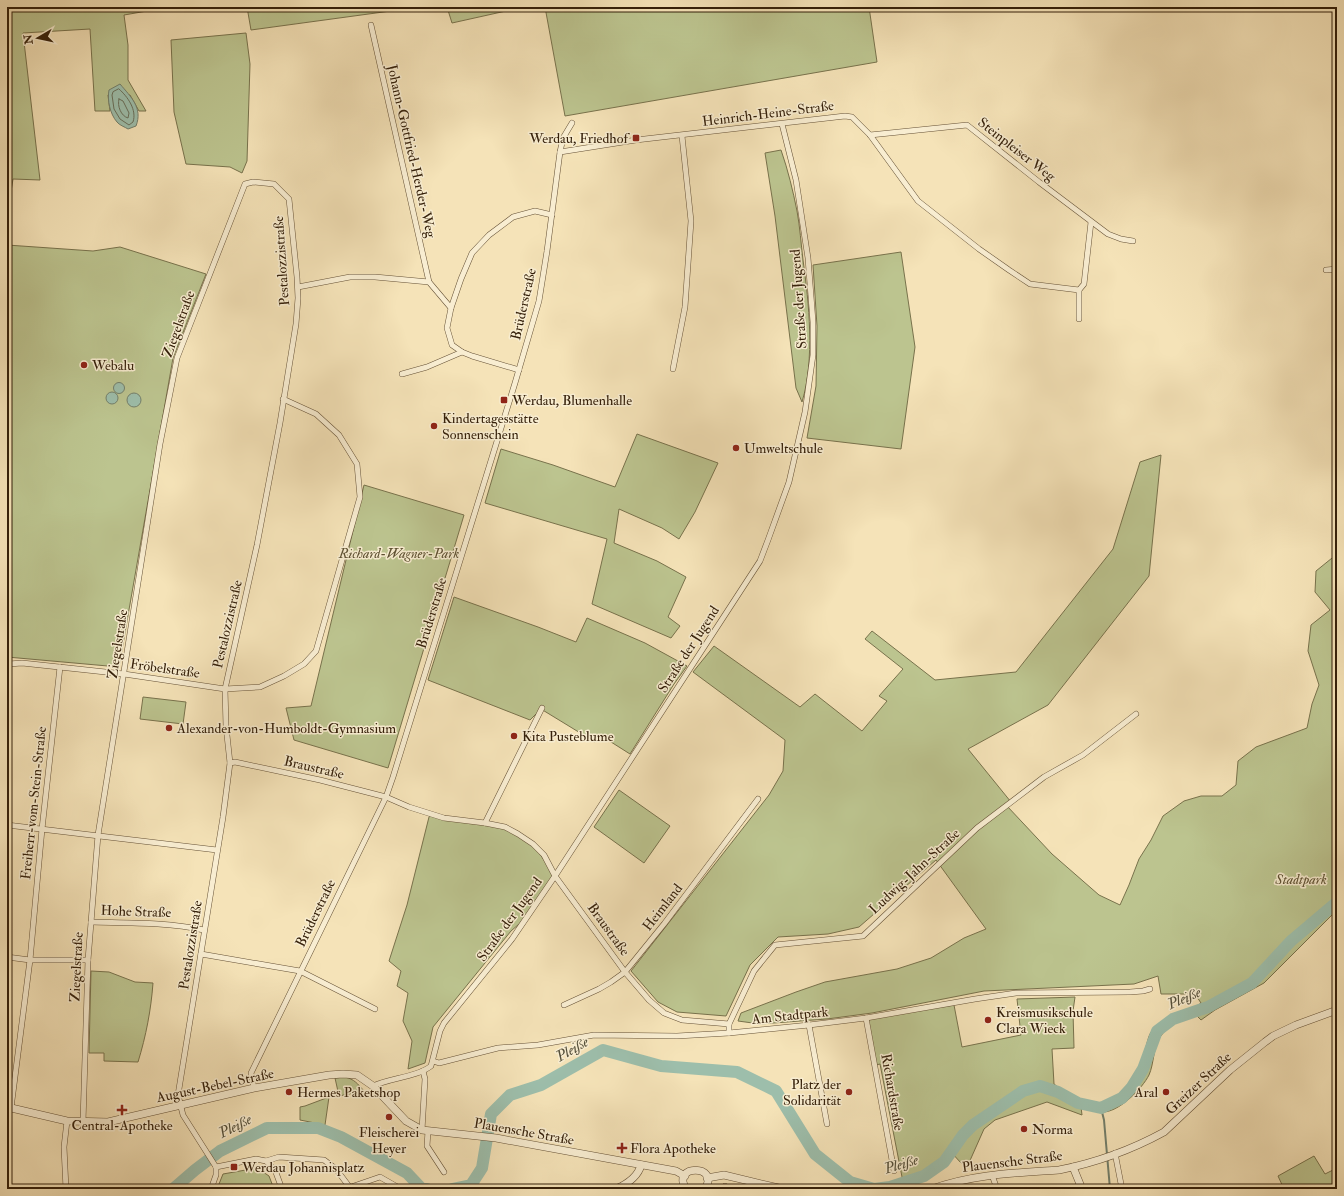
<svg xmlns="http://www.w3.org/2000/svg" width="1344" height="1196" font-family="'IM FELL Double Pica',serif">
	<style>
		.green { fill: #bcc48f; stroke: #78724c }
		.water { fill: #9dbeab; stroke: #737f6b }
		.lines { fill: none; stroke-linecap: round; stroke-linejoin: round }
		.shore { stroke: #696f5a; stroke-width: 1 }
		.stream { stroke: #737f6b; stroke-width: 2 }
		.river { stroke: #9dbeab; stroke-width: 12 }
		.minor-casing { stroke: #655136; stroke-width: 6 }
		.tertiary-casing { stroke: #655136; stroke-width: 8 }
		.minor { stroke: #f8edd1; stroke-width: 5 }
		.tertiary { stroke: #f8edd1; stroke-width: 7 }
		.poi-dot { fill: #8f2418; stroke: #f8edd1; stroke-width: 1.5 }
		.labels { text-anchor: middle; stroke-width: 3; stroke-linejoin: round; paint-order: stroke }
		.street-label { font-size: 14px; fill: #35200a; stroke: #f8edd1 }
		.poi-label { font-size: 14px; fill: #35200a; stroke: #f8edd1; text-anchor: start }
		.park-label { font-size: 14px; font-style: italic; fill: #5e5132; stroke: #f8edd1 }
		.water-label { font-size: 15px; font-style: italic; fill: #544f3a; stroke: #f8edd1 }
	</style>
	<rect width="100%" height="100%" fill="#f5e3b8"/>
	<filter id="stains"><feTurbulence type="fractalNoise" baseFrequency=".005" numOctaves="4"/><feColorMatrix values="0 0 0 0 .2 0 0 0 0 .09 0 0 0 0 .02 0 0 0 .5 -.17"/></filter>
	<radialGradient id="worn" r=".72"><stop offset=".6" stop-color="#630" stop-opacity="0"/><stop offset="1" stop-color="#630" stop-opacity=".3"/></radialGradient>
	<g class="green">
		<polygon points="7,7 170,7 124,15 128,45 128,80 146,111 139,111 130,95 108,95 110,111 95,111 90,29 23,33 40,180 13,179 7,217"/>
		<polygon points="247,7 420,7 251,30"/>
		<polygon points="447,7 524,7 452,23"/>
		<polygon points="545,7 869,7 877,62 565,116"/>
		<polygon points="246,33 250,64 247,161 242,173 230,167 186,164 174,112 171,40"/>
		<path d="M781,150C788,170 793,191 797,211C800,227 801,244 803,260C809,303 815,359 802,402L796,388L775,216L765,153Z"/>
		<polygon points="7,245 93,251 120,247 206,274 173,358 119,667 7,657"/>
		<polygon points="901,252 915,347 901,449 807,438 816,386 817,326 813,265"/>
		<polygon points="637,434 718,463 695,512 679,539 662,528 619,509 614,543 657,561 686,577 668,617 680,626 671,638 592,604 607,539 485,503 501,449 553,465 615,487"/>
		<path d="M1161,455L1149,576L1048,705L968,749L1011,802L1007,806L1052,854L1099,895L1120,905L1129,885L1139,859L1151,840L1163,816L1184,801L1201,796H1222L1236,785L1238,761L1256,747L1307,728L1312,704L1319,685L1308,651L1311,625L1330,610L1315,592L1316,571L1337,554V910L1264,983L1215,1010L1201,1020L1196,1015C1183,1019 1168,1025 1160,1037C1153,1048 1154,1064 1149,1075C1142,1089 1118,1113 1102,1112C1095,1111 1087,1108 1081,1107L1082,1115L1047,1102L995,1120L984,1129L968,1165L961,1163L951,1152C938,1170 924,1176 903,1182L880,1064L876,1065L866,1018L954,1005L962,1047L1021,1035L1017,999L1075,997L1073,1011L1074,1048L1052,1049L1054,1084C1084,1108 1117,1114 1137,1073C1140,1065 1143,1057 1145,1050C1147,1044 1148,1037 1151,1032C1158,1024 1169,1017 1178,1013C1186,1009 1194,1009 1201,1003L1195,994H1161L1158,976L1134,984L984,991L872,1013L827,1019L760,1024L738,1021L741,1013L796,992L825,982L897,969L931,958L964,938L986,929L936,860L859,927L828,934L778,937L750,965L726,1016L677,1012L658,1002L631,971L769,795L783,771L785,740L693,672L714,646L800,707L815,694L862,731L887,701L879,696L903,669L865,639L872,631L935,680L1016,672L1113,549L1140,462Z"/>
		<polygon points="364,485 464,515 388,768 294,740 286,708 311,706"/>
		<polygon points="454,597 538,627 576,642 587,618 645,643 687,666 674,684 630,754 600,735 595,742 541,709 530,720 428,680"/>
		<polygon points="143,697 186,702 183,724 140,719"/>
		<polygon points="619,790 670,826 644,863 594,827"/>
		<polygon points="431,814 505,827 533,844 555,876 527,917 511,931 433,1027 425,1063 408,1069 412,1041 403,1021 408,993 397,986 401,971 389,961 407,905 429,817"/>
		<path d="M91,971L109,972L135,982L153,983C151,1010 146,1036 138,1062L104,1061V1053H89Z"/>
		<path d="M345,1077C354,1079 358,1084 364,1091L339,1096L335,1078Z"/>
		<polygon points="329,1097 325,1125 300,1120 300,1107 305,1106"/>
		<polygon points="1314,1156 1325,1174 1337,1168 1337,1189 1284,1189 1278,1176"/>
		<polygon points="257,1168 269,1176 274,1189 217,1189 223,1174"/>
	</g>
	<g class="water">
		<path d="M120,84C131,97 143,108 136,126L128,129C125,127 119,125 117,122C110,114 107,100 109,90Z"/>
		<circle cx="119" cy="388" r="5.5"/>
		<circle cx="112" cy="398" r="6"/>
		<circle cx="134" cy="400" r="7"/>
	</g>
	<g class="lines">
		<g class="shore">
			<path d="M119,89C128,97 137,110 133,122L129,125L120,119L114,109L112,95L113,92Z"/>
			<path d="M119,99L123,101L129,113L128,118C121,116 117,106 119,99Z"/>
		</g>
		<polyline class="stream" points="1101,1108 1104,1120 1110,1189"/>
		<g class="river">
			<polyline points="173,1189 195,1170 220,1151 267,1128 318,1128 341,1137 407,1173 422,1189 427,1189"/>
			<polyline points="452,1189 471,1185 482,1168 491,1114 510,1095 541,1085 603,1050 661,1066 737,1072 776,1091 815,1154 850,1182 874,1189 890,1187 924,1176 944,1162 963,1135 973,1125 1023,1091 1040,1086 1058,1092 1078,1103 1101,1108 1122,1098 1132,1087 1143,1069 1157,1031 1173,1019 1208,1007 1252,983 1291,941 1337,902"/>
		</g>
		<g class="minor-casing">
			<g id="minor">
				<polyline points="371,25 429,282"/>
				<polyline points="870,135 967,125 1039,182 1108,234 1121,239 1133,241"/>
				<polyline points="560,152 636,140 845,116 852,117 870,135 918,201 979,249 1009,270 1030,284 1079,290"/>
				<polyline points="1326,270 1337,269"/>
				<polyline points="298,287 350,277 375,277 429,282 451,308"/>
				<polyline points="1079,319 1079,290 1084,284 1091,222"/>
				<polyline points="673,369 685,307 691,221 682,136"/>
				<polyline points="519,370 472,356 462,352 452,345 447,328 451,308 461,279 472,253 489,235 513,217 535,211 552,215"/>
				<polyline points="402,374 427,367 462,352"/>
				<polyline points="7,665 9,664 22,663 124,674 225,689 260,687 284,676 304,664 316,651 360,497 357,464 339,435 316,414 283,399"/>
				<polyline points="230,763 235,762 320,780 386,797 409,807 444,818 485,823 505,827 518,834 533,844 544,855 555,876 625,972 649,1000 664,1013 682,1020 729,1024"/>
				<polyline points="485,823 542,708"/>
				<polyline points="7,825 217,850"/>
				<path d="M91,922C129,923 167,922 204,930"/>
				<polyline points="201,954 300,971 375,1009"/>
				<polyline points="7,957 30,960 88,960"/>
				<polyline points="564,1005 599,989 611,982 625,972 664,924 758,799"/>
				<polyline points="866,1018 894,1171"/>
				<polyline points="809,1025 827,1124"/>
				<polyline points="729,1033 729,1024 754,971 775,945 863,936 977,828 1044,777 1083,755 1136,714"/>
				<polyline points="433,1061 439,1063 498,1048 538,1045 594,1035 677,1036 729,1033 809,1025 866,1018 975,999 1016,993 1130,992 1143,991 1150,989"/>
				<path d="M373,1086C390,1078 417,1077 431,1066L440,1031L444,1023L512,939L555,876L760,561L768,540L789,482L805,412L813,355V322L808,258L796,180L782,124"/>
				<polyline points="254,1088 251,1073 386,797 393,777 515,383 539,301 547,251 560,152 563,138 572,123"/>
				<polyline points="7,1113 11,1108 30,960 42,829 60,667"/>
				<polyline points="83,1122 88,960 98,835 160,444 177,358 245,184 253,182 274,184 289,199 297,277 298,298 296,324 280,423 257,545 225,689 226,726 230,763 223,817 178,1095 183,1115 216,1167"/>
				<polyline points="422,1130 425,1079 423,1071"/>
				<polyline points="428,1131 427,1146 444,1172"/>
				<polyline points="1115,1153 1122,1189"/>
				<polyline points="266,1161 279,1157 324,1160 336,1169 351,1189"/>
				<polyline points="216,1167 256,1159 266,1161 275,1170 282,1189"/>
				<polyline points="992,1175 997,1189"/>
				<polyline points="66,1189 64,1147 67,1121"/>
				<polyline points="211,1189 216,1175 216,1167"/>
				<polyline points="345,1189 380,1177 401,1189"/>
				<polyline points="724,1189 725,1186"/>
			</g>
		</g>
		<g class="tertiary-casing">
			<g id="tertiary">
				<polyline points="7,1107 67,1121 108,1122 254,1088 329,1075 343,1074 357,1075 373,1086 406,1121 422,1130 496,1138 676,1171 685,1176"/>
				<polyline points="1073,1167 1082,1189"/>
				<polyline points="707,1178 724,1175 783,1189"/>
				<path d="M616,1189C627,1184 638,1177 641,1165"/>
				<path d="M686,1189C670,1164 721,1164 705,1189"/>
				<path d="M932,1189C973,1174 1016,1173 1059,1170C1094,1163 1133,1149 1164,1132L1230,1070L1265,1042L1273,1036L1296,1025L1337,1010"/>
			</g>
		</g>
		<use href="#minor" class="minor"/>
		<use href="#tertiary" class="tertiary"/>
	</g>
	<g class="poi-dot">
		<rect x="632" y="134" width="8" height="8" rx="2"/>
		<circle cx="84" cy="365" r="4"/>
		<rect x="500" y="396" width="8" height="8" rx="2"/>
		<circle cx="434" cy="426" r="4"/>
		<circle cx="736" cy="448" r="4"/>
		<circle cx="169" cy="728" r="4"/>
		<circle cx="514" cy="736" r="4"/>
		<circle cx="988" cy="1020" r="4"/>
		<circle cx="289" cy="1092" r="4"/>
		<circle cx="849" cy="1092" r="4"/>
		<circle cx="1166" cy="1092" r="4"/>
		<path d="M120 1104h4v4h4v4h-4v4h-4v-4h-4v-4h4z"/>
		<circle cx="389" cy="1117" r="4"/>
		<circle cx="1024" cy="1129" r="4"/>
		<path d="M620 1142h4v4h4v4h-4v4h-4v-4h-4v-4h4z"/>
		<rect x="230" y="1163" width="8" height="8" rx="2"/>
	</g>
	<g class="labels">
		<g class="street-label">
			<text transform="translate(768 113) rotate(-7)" y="5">Heinrich-Heine-Straße</text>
			<text transform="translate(1017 149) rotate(38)" y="5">Steinpleiser Weg</text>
			<text transform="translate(412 151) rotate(77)" y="5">Johann-Gottfried-Herder-Weg</text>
			<text transform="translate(281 261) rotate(-94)" y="5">Pestalozzistraße</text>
			<text transform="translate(798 299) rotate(-94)" y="5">Straße der Jugend</text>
			<text transform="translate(523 304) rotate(-77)" y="5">Brüderstraße</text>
			<text transform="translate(178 324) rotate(-70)" y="5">Ziegelstraße</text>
			<text transform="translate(431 613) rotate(-73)" y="5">Brüderstraße</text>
			<text transform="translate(227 624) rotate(-77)" y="5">Pestalozzistraße</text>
			<text transform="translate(117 644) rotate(-81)" y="5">Ziegelstraße</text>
			<text transform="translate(688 649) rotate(-57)" y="5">Straße der Jugend</text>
			<text transform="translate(165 668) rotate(8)" y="5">Fröbelstraße</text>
			<text transform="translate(314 767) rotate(13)" y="5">Braustraße</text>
			<text transform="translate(33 803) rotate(-84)" y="5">Freiherr-vom-Stein-Straße</text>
			<text transform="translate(914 871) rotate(-43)" y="5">Ludwig-Jahn-Straße</text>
			<text transform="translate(662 907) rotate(-52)" y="5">Heimland</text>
			<text transform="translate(136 911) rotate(2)" y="5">Hohe Straße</text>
			<text transform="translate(315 913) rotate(-64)" y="5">Brüderstraße</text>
			<text transform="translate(509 919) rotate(-54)" y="5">Straße der Jugend</text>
			<text transform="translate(609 929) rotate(54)" y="5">Braustraße</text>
			<text transform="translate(190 945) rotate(-81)" y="5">Pestalozzistraße</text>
			<text transform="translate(76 967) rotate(-87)" y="5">Ziegelstraße</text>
			<text transform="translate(790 1015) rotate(-6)" y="5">Am Stadtpark</text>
			<text transform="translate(1198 1083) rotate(-43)" y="5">Greizer Straße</text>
			<text transform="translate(215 1085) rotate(-12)" y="5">August-Bebel-Straße</text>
			<text transform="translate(893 1092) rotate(80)" y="5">Richardstraße</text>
			<text transform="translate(524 1131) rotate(10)" y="5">Plauensche Straße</text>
			<text transform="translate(1012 1161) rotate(-7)" y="5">Plauensche Straße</text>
		</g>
		<g class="poi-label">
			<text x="628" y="143" text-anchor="end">Werdau, Friedhof</text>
			<text x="92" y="370">Webalu</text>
			<text x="512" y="405">Werdau, Blumenhalle</text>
			<text x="442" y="423">Kindertagesstätte<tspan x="442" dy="16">Sonnenschein</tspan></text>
			<text x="744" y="453">Umweltschule</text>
			<text x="177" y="733">Alexander-von-Humboldt-Gymnasium</text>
			<text x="522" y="741">Kita Pusteblume</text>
			<text x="996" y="1017">Kreismusikschule<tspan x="996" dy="16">Clara Wieck</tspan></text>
			<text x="841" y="1089" text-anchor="end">Platz der<tspan x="841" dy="16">Solidarität</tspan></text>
			<text x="297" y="1097">Hermes Paketshop</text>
			<text x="1158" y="1097" text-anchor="end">Aral</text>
			<text x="122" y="1130" text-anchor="middle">Central-Apotheke</text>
			<text x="1032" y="1134">Norma</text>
			<text x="389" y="1137" text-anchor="middle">Fleischerei<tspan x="389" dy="16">Heyer</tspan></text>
			<text x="630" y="1153">Flora Apotheke</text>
			<text x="242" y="1172">Werdau Johannisplatz</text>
		</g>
		<g class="park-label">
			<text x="399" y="558">Richard-Wagner-Park</text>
			<text x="1301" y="884">Stadtpark</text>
		</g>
		<g class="water-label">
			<text transform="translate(1184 998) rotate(-23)" y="5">Pleiße</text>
			<text transform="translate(572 1049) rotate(-30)" y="5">Pleiße</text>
			<text transform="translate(235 1126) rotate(-27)" y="5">Pleiße</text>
			<text transform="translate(901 1164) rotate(-17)" y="5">Pleiße</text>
		</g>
	</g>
	<rect width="1344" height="1196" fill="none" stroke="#f5e3b8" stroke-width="24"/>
	<rect x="8" y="8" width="1328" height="1180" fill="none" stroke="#35200a" stroke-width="2"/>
	<rect x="12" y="12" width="1320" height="1172" fill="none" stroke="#35200a"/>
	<g transform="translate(38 38) rotate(261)" stroke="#f8edd1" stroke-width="3" paint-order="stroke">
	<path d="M0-3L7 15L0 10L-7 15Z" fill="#35200a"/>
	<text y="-6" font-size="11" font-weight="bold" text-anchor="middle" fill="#35200a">N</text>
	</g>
	<rect width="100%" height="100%" filter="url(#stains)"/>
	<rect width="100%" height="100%" fill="url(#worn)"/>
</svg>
